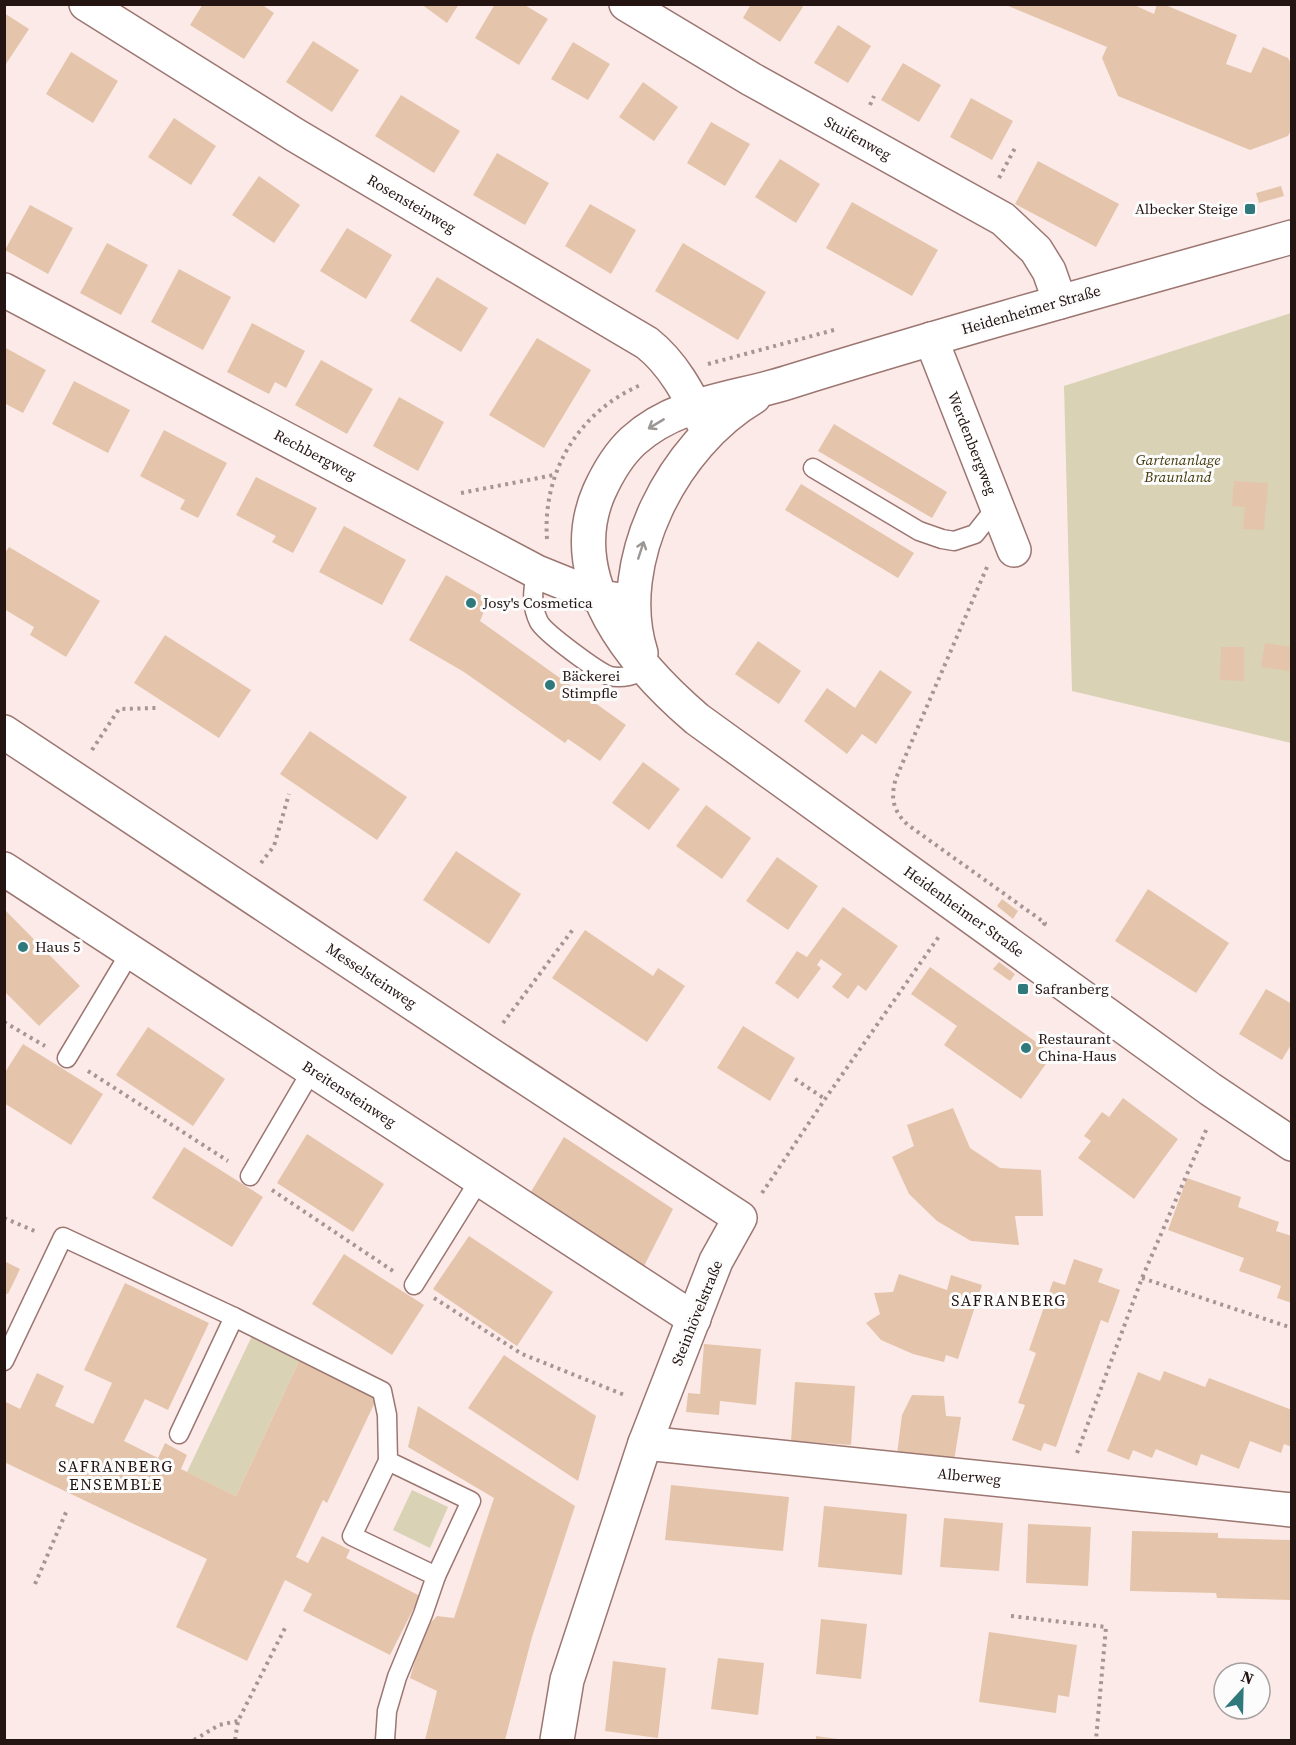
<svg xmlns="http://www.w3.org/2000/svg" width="1296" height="1745" font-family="'Source Serif 4',serif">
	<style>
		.green { fill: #d9d2b5 }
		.building { fill: #e4c5ab }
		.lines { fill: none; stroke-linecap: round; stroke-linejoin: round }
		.service-casing { stroke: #9c7671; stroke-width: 21 }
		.minor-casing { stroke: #9c7671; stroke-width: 36 }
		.secondary-casing { stroke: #9c7671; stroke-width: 36 }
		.path { stroke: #a69593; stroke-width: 4; stroke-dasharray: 3 4.5; stroke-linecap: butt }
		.service { stroke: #fff; stroke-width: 18 }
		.minor { stroke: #fff; stroke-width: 33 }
		.secondary { stroke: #fff; stroke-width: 33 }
		.oneway { stroke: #9c9695 }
		.poi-dot { fill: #2f787b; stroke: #fcfcfc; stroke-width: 2 }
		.labels { text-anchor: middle; stroke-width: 6; stroke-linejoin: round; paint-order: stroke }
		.street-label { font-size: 15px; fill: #241513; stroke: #fcfcfc }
		.poi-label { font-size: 15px; fill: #241513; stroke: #fcfcfc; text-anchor: start }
		.park-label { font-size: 15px; font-style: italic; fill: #453a0c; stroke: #fcfcfc }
		.neighbourhood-label { font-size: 16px; letter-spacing: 1.5px; fill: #241513; stroke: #fcfcfc }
	</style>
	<rect width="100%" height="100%" fill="#fceae8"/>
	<g class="green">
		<polygon points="1291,313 1291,743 1072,691 1064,386"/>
		<polygon points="252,1336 300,1359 236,1496 187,1472"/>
		<polygon points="412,1490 448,1507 430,1548 393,1530"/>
	</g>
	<g class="building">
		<polygon points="203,4 261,4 274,13 244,59 190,25"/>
		<polygon points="421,4 459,4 447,23"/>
		<polygon points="495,4 523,4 548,19 519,65 475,38"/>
		<polygon points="751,4 799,4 803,7 780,42 743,18"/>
		<polygon points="1132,4 1154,14 1157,4 1163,4 1237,35 1226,64 1251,73 1263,47 1288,58 1292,65 1292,128 1288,136 1250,150 1118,96 1102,58 1107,47 1006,5"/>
		<polygon points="4,13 29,29 4,67"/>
		<polygon points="838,25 871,46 848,83 814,63"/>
		<polygon points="313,41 359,70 332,112 286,82"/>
		<polygon points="573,42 610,64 588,100 551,79"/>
		<polygon points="71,52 118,81 93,123 46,94"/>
		<polygon points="903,63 941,85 919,122 881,100"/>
		<polygon points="643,82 678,107 654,141 619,117"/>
		<polygon points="401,95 460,131 434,173 375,136"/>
		<polygon points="971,98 1013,121 992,160 950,137"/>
		<polygon points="174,118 216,146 191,185 148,157"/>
		<polygon points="711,122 750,144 725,186 687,163"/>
		<polygon points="497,153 549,183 525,225 473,195"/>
		<polygon points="780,159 820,184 796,223 755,197"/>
		<polygon points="1038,161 1119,204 1096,247 1015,204"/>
		<polygon points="259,176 300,205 274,243 232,215"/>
		<polygon points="1281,186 1284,196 1259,203 1256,193"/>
		<polygon points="852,202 938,250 912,296 826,248"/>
		<polygon points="590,204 636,230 611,274 565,246"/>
		<polygon points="30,205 73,228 48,274 5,250"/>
		<polygon points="347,228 392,255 366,299 320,271"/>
		<polygon points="107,243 148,265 121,315 80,293"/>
		<polygon points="683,243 766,292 738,340 655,291"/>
		<polygon points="179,269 231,297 203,350 151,322"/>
		<polygon points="437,277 488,308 461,352 410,321"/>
		<polygon points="252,323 305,351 286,388 275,382 269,394 227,372"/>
		<polygon points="537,338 591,370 544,448 489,415"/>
		<polygon points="4,347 46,370 23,413 4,403"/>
		<polygon points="321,360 373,389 347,434 295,405"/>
		<polygon points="74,381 130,410 108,453 52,424"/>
		<polygon points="399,397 444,422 418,471 373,446"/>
		<polygon points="834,424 947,492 932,518 818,451"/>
		<polygon points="164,430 227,463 198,518 180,509 185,500 140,476"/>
		<polygon points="256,477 317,508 293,553 272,542 276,536 236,515"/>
		<polygon points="1234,481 1268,483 1264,530 1243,529 1245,507 1232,506"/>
		<polygon points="801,484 914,553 898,578 785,510"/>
		<polygon points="344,526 406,560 382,605 319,572"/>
		<polygon points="9,547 100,601 66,657 30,635 34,627 4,609 4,554"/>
		<polygon points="446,575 489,600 480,621 626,725 600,761 568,739 565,743 464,672 409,640"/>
		<polygon points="165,635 251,690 219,738 134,683"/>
		<polygon points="758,641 801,671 779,704 735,674"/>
		<polygon points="1265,643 1292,647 1289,671 1261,667"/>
		<polygon points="1221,647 1244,647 1244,681 1220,680"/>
		<polygon points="880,670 912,692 876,744 862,734 847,754 804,721 827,688 855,708"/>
		<polygon points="310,731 407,797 377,840 280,774"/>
		<polygon points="643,762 680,789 649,830 612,803"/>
		<polygon points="706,805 751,838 722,879 676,846"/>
		<polygon points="456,851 521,894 489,944 423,900"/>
		<polygon points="777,857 818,886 788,930 746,901"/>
		<polygon points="1148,889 1229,943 1196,993 1115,941"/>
		<polygon points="1002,899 1018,911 1013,919 997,906"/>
		<polygon points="843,907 898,946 866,991 858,985 848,999 832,987 842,974 821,959 817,965 821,968 798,999 775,983 797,951 807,957"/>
		<polygon points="4,909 80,986 39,1026 4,991"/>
		<polygon points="585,930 653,976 658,968 685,986 647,1042 552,978"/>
		<polygon points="999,962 1015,974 1010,981 993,969"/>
		<polygon points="930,967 1053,1054 1021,1099 944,1045 957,1026 911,994"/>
		<polygon points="1266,989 1292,1004 1292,1043 1282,1060 1239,1034"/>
		<polygon points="743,1026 795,1058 770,1101 717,1068"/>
		<polygon points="148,1027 225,1079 193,1126 116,1075"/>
		<polygon points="23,1044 103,1094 71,1145 4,1103 4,1074"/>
		<polygon points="1123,1098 1178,1139 1134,1199 1078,1158 1091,1141 1084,1136 1102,1112 1109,1117"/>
		<polygon points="953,1108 970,1148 1000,1168 1041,1170 1043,1216 1015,1216 1019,1245 971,1241 937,1221 909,1194 892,1157 914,1146 907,1125"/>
		<polygon points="307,1134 384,1184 353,1232 277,1183"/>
		<polygon points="564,1137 673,1209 641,1272 526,1200"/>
		<polygon points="184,1147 263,1197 232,1247 152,1198"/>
		<polygon points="1187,1178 1241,1197 1238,1207 1279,1222 1276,1231 1292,1236 1292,1303 1277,1298 1281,1286 1239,1271 1244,1258 1168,1230"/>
		<polygon points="469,1236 553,1292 517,1346 433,1289"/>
		<polygon points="344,1254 424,1305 392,1355 312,1304"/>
		<polygon points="1074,1259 1103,1269 1098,1282 1120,1290 1108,1323 1101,1320 1056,1447 1044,1443 1041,1451 1012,1440 1025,1405 1018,1403 1036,1353 1029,1350 1053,1281 1065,1285"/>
		<polygon points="4,1261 20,1269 8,1294 4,1293"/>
		<polygon points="899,1274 947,1290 951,1275 982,1285 958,1359 946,1355 944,1362 913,1354 881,1340 866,1323 880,1314 874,1293 893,1292"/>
		<polygon points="125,1283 209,1323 168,1410 145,1399 124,1441 158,1458 165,1443 187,1455 181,1469 236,1496 300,1359 378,1396 327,1503 323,1500 296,1557 308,1563 322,1536 350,1550 346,1558 420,1596 390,1655 303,1611 312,1594 285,1580 247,1661 176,1627 207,1559 4,1462 4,1401 20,1409 37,1373 64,1386 55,1406 93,1424 112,1383 84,1370"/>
		<polygon points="704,1344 761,1349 756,1405 720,1401 719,1415 686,1412 688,1393 700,1394"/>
		<polygon points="504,1355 596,1416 578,1481 468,1408"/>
		<polygon points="1164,1371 1205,1387 1209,1378 1292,1410 1292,1447 1284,1444 1281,1453 1250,1441 1239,1469 1201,1454 1197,1466 1156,1449 1152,1458 1133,1450 1129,1460 1107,1451 1138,1372 1160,1381"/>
		<polygon points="795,1382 855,1386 851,1445 791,1441"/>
		<polygon points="912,1395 944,1396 946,1416 961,1417 954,1461 897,1454 902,1415"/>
		<polygon points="418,1406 575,1506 532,1637 505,1740 425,1740 437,1691 410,1678 419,1647 430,1623 437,1616 454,1618 494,1498 408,1447"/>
		<polygon points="671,1485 789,1497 783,1551 665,1540"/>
		<polygon points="824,1506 907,1514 902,1575 818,1567"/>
		<polygon points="944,1518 1003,1523 999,1571 940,1567"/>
		<polygon points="1028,1524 1091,1527 1088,1586 1026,1583"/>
		<polygon points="1132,1531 1218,1533 1218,1538 1292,1540 1292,1600 1217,1598 1216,1593 1130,1591"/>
		<polygon points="821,1619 867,1624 861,1679 816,1674"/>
		<polygon points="989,1632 1077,1645 1069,1697 1058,1695 1056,1713 979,1702"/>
		<polygon points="718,1658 764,1663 758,1715 711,1709"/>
		<polygon points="613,1661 666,1668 658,1738 605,1731"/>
		<polygon points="816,1736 838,1739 838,1740 816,1740"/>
	</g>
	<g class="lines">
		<g class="service-casing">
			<g id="service">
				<polyline points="813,468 919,531 942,539 954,541 975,534 990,515 992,499"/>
				<path d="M537,572C532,589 531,606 539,622C545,633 598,672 610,676C622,679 636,675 646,669"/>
				<polyline points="67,1058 131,951"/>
				<polyline points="250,1176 312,1070"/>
				<polyline points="414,1285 480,1179"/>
				<polyline points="4,1361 63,1237 234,1317 382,1391 387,1415 388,1461 471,1501 436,1576 423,1614 397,1677 387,1711 385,1740"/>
				<polyline points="179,1434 234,1317"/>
				<polyline points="388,1461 352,1536 436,1576"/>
			</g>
		</g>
		<g class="minor-casing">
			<g id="minor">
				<path id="s1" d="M86,4L295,135L647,343C676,366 691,399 708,432"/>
				<path id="s2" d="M626,4L751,79L1003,219L1036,250L1049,271L1060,302"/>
				<path id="s3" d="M4,290L537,572L599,597L622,600"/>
				<path id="s4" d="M931,339L1014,550"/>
				<path id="s5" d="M4,732L483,1050L740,1218L716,1261L645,1443L567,1680L557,1740"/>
				<path id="s6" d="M4,869L694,1319"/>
				<path id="s7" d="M645,1443L1292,1510"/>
			</g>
		</g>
		<g class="secondary-casing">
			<g id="secondary">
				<path id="s8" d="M1292,237C1124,284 956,330 789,382C736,399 677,401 633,441C618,455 608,472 599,492C561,580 634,665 697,719L1210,1089L1292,1144"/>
				<path d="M641,653C612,561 674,444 754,397"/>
			</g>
		</g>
		<g class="path">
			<polyline points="870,105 874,96"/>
			<polyline points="999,178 1015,148"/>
			<polyline points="708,364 834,330"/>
			<polyline points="461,493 554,475"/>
			<path d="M547,539C542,471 580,410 643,384"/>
			<path d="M987,567L896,778C890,798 893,811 908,825L1045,923L1042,927"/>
			<polyline points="92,750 119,709 156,708"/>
			<polyline points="261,863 274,846 289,794"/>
			<polyline points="4,1022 45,1046"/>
			<polyline points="503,1023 574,928"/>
			<polyline points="88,1071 228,1161"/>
			<polyline points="795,1079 825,1099"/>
			<polyline points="272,1190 393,1271"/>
			<polyline points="762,1193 825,1099 940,935"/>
			<polyline points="4,1218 37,1232"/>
			<polyline points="1142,1278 1292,1328"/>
			<polyline points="434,1298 522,1354 627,1396"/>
			<polyline points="1077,1453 1142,1278 1207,1128"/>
			<polyline points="35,1584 67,1510"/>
			<polyline points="1011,1616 1106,1627 1096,1740"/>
			<polyline points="194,1740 219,1725 238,1721"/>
			<polyline points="235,1740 238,1721 285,1628"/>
		</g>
		<use href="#service" class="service"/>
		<use href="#minor" class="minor"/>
		<use href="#secondary" class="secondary"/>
	</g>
	<defs><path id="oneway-shaft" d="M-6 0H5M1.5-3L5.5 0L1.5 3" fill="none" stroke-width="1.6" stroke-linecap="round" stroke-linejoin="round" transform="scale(1.5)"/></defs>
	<g class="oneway">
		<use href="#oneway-shaft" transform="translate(656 424) rotate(149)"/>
		<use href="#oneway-shaft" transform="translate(641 550) rotate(-72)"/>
	</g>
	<g class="poi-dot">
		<rect x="1244" y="203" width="12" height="12" rx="3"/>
		<circle cx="471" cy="603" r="6"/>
		<circle cx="550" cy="685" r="6"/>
		<circle cx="23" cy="947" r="6"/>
		<rect x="1017" y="983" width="12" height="12" rx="3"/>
		<circle cx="1026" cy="1048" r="6"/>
	</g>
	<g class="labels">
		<g class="street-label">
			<text dy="5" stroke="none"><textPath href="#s2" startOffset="268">Stuifenweg</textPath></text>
			<text dy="5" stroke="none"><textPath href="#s1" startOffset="382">Rosensteinweg</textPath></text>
			<text transform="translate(1031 310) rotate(-16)" y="5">Heidenheimer Straße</text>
			<text dy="5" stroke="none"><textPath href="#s4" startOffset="112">Werdenbergweg</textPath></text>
			<text dy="5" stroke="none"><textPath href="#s3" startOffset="352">Rechbergweg</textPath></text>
			<text dy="5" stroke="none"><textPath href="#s8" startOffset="1348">Heidenheimer Straße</textPath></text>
			<text dy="5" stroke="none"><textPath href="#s5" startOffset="441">Messelsteinweg</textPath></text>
			<text dy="5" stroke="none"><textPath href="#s6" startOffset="412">Breitensteinweg</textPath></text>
			<text transform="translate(697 1313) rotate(-68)" y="5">Steinhövelstraße</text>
			<text dy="5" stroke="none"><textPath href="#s7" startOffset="326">Alberweg</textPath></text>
		</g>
		<g class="poi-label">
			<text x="1238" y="214" text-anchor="end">Albecker Steige</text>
			<text x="483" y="608">Josy's Cosmetica</text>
			<text x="562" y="681">Bäckerei<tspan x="562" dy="17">Stimpfle</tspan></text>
			<text x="35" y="952">Haus 5</text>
			<text x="1035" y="994">Safranberg</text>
			<text x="1038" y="1044">Restaurant<tspan x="1038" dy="17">China-Haus</tspan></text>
		</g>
		<g class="park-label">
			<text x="1178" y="465">Gartenanlage<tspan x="1178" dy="17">Braunland</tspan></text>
		</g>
		<g class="neighbourhood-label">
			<text x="1009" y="1306">SAFRANBERG</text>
			<text x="116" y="1472">SAFRANBERG<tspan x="116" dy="18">ENSEMBLE</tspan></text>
		</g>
	</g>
	<rect width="1296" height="1745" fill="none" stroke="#241513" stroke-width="12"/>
	<g transform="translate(1242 1691) rotate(22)"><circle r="28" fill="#fcfcfc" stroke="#a6a09f" stroke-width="1.5"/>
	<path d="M0-4.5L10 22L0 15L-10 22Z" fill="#2f787b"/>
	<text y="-9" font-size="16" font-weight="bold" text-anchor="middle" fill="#241513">N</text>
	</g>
</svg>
